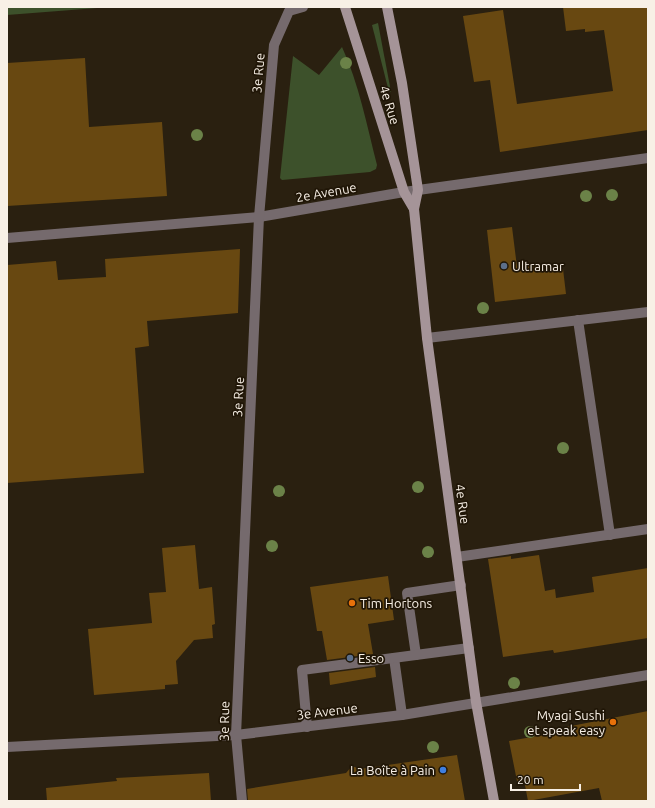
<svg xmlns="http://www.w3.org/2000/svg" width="655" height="808" font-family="Ubuntu,sans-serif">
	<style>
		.green { fill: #3d512b }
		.building { fill: #684811 }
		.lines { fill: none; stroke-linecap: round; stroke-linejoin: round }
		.service { stroke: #756a6d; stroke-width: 10 }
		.minor { stroke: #756a6d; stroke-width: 10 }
		.tertiary { stroke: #756a6d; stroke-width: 10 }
		.secondary { stroke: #a59498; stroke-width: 10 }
		.tree { fill: #6b8248 }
		.service-dot { fill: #5c6f8a; stroke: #201607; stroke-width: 1.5 }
		.food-dot { fill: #e8710a; stroke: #201607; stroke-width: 1.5 }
		.shop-dot { fill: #3f7fe0; stroke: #201607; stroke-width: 1.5 }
		.labels { text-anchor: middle; stroke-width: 3.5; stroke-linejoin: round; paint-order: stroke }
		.street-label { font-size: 13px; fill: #f8f0e6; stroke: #201607 }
		.poi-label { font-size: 13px; fill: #f8f0e6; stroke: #201607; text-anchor: start }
	</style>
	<rect width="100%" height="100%" fill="#2a2010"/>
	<g class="green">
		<polygon points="7,7 110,7 7,15"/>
		<polygon points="378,23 391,92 389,92 372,25"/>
		<path d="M342,47C359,84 367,126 377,165L376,169L370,172L282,180L280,178L293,56L319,75Z"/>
	</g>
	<g class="building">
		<polygon points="563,7 648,7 648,130 500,152 490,80 474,82 463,16 503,10 517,104 613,91 604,30 585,32 585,29 566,31"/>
		<polygon points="85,58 89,127 162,122 167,196 7,206 7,63"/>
		<polygon points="512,227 517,267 543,264 544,271 563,269 566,294 495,302 487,230"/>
		<polygon points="240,249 238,313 147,321 149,346 135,348 144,473 7,483 7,265 56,261 58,280 106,277 105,259"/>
		<polygon points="195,545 199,589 212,587 215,624 212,625 213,638 194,640 176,661 178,684 165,685 165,689 94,695 88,629 152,623 149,593 166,592 162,548"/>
		<polygon points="539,555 545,591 555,589 556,598 594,592 592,577 648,568 648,638 554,653 553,650 503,657 488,559 511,556 511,559"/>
		<polygon points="388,576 394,620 368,624 373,654 327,660 322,631 317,631 310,587"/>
		<polygon points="375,667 376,677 330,685 329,673"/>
		<polygon points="648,711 648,801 602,801 599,788 528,801 524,780 517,781 509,741 566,731 566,727"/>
		<polygon points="457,755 465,801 248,801 247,789 346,773 352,766 360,769"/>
		<polygon points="209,773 211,801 47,801 46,788 117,781 116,778"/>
	</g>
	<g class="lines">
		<g class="service">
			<polyline points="578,320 610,535"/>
			<polyline points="427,338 648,312"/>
			<polyline points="457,557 648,529"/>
			<polyline points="416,655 407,593 461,585"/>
			<polyline points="394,658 402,715"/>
			<polyline points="307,727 302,670 469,648"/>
		</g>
		<g class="minor">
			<polyline points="7,238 259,217 404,192 648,158"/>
			<polyline points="242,801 236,735 259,217 274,45 289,11 303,7"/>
		</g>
		<polyline class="tertiary" points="7,747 236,735 402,715 648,675"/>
		<g class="secondary">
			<polyline points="345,7 404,192 414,209"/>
			<polyline points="387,7 402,83 418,190 414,209 427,338 476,702 494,801"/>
		</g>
	</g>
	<g class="tree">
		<circle cx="346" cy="63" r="6"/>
		<circle cx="197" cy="135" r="6"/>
		<circle cx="612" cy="195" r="6"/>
		<circle cx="586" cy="196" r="6"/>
		<circle cx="483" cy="308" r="6"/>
		<circle cx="563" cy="448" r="6"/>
		<circle cx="418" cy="487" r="6"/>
		<circle cx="279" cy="491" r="6"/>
		<circle cx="272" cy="546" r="6"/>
		<circle cx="428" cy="552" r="6"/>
		<circle cx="514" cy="683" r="6"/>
		<circle cx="530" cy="732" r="6"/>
		<circle cx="433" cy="747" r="6"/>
	</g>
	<g class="service-dot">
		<circle cx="504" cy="266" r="4"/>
		<circle cx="350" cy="658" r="4"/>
	</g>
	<g class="food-dot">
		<circle cx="352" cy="603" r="4"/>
		<circle cx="613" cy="722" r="4"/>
	</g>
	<circle class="shop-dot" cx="443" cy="770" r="4"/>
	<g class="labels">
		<g class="street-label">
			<text transform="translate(258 73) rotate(-85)" y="5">3e Rue</text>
			<text transform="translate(390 105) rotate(73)" y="5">4e Rue</text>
			<text transform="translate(326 192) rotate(-10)" y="5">2e Avenue</text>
			<text transform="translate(238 397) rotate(-87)" y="5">3e Rue</text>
			<text transform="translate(463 504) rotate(82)" y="5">4e Rue</text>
			<text transform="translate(327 711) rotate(-7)" y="5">3e Avenue</text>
			<text transform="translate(224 721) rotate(-89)" y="5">3e Rue</text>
		</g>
		<g class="poi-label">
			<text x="512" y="271">Ultramar</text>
			<text x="360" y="608">Tim Hortons</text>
			<text x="358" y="663">Esso</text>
			<text x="605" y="720" text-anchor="end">Myagi Sushi<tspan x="605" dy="15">et speak easy</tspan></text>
			<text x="435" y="775" text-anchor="end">La Boîte à Pain</text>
		</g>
	</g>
	<rect width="655" height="808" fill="none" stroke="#f8f0e6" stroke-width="16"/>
	<path d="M511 784v6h69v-6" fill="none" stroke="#f8f0e6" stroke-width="2"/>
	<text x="517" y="784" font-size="12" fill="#f8f0e6" stroke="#201607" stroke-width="3" paint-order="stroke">20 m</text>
</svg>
